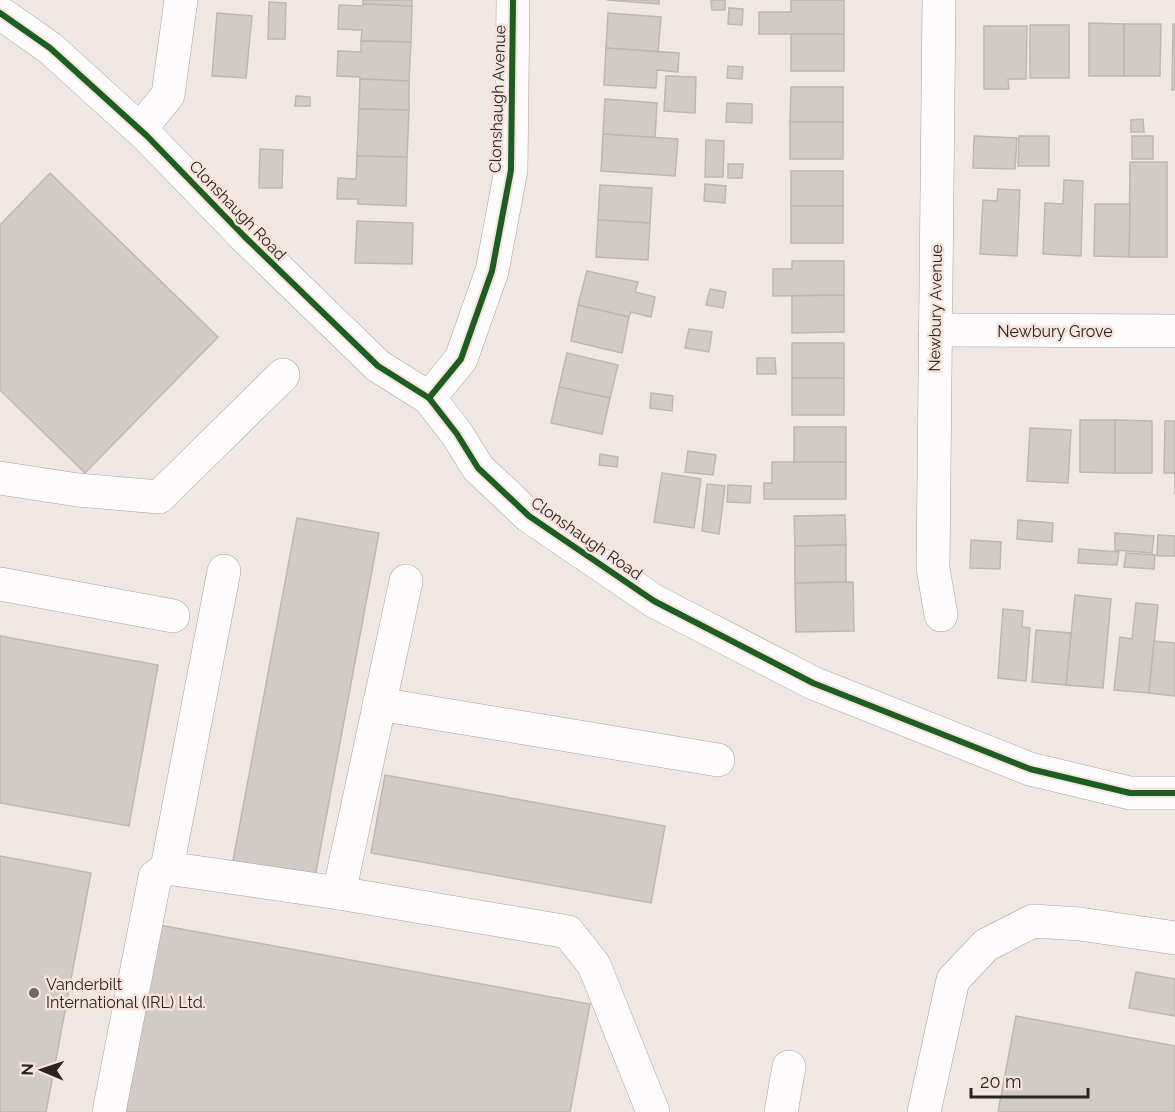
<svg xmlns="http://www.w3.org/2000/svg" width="1175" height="1112" font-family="Raleway,sans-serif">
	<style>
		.building { fill: #d2cac6; stroke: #beb6b3; stroke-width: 1.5 }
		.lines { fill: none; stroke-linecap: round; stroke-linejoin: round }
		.minor-casing { stroke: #aaa29f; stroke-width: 34 }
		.minor { stroke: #fdfbfb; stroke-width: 33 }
		.cycleway-casing { stroke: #f6e4dc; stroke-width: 10 }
		.cycleway { stroke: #1b5e20; stroke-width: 6 }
		.poi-dot { fill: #6f6764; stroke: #f6e4dc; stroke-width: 2 }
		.labels { text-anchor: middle; stroke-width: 5; stroke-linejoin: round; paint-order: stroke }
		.street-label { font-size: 16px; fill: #2a2320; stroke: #f6e4dc }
		.poi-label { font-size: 16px; fill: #2a2320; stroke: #f6e4dc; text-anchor: start }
	</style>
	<rect width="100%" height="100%" fill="#f0e6e2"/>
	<g class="building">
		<polygon points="363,0 412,0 412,6 363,4"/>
		<polygon points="607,0 659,0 659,4"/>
		<polygon points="711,0 725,0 725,10 712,10"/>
		<polygon points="791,0 844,0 844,34 759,34 759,12 791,12"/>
		<polygon points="269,2 286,3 285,39 268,39"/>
		<polygon points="363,4 412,6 411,42 361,41 362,30 338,29 339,5 362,6"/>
		<polygon points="729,8 743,9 742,25 728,24"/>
		<polygon points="217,13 252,16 246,78 212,76"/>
		<polygon points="608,13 661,17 658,52 606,48"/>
		<polygon points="1089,23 1124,24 1124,76 1089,76"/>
		<polygon points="1124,24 1161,24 1160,76 1124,76"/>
		<polygon points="1173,24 1175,24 1175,90 1172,90"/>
		<rect x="1030" y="25" width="39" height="53"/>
		<polygon points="984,26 1027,26 1026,79 1008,79 1009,89 984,89"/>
		<rect x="791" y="34" width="53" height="37"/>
		<polygon points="361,41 411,42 409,81 360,79 360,77 337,76 338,51 361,52"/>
		<polygon points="606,48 679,53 678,72 657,70 656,88 604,85"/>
		<polygon points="728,66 743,67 742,79 727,78"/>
		<polygon points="666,76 696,77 695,113 664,111"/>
		<polygon points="360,79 409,81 409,110 359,109"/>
		<polygon points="791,87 843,87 843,122 790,122"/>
		<polygon points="296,96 310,97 310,106 295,106"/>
		<polygon points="605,99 657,103 655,138 603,134"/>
		<polygon points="727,103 752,104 752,123 726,122"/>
		<polygon points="359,109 409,110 407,157 357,156"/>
		<polygon points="1143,119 1144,132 1131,132 1131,120"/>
		<rect x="790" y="122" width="53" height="37"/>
		<polygon points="603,134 678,139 675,176 601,171"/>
		<polygon points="974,136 1017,138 1015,169 973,168"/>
		<polygon points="1019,136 1049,136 1049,166 1018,166"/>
		<rect x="1132" y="136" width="21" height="23"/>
		<polygon points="706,140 724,141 723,177 705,177"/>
		<polygon points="260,149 283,150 282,188 259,188"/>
		<polygon points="357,156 407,157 406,206 358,204 358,199 337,199 338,178 356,179"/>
		<polygon points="1130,162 1167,162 1167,257 1129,257"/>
		<polygon points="728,164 743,164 742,178 728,178"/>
		<rect x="791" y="171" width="52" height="35"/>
		<polygon points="50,173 218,337 85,473 0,390 0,225"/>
		<polygon points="1064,180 1083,181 1081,256 1043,254 1045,203 1063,204"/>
		<polygon points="705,184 726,186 725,203 704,201"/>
		<polygon points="600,185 652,188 650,223 598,220"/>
		<polygon points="998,189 1020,190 1017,256 980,254 983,200 997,201"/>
		<polygon points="1095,204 1130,204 1129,257 1094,256"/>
		<rect x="791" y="206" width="52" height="37"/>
		<polygon points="598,220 650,223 648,260 596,257"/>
		<polygon points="357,221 413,223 412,264 355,263"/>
		<polygon points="792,261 844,261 844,295 773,296 773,269 792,269"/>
		<polygon points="587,271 638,282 635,292 655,297 651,317 631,312 629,317 578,305"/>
		<polygon points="710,289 726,292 723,308 706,305"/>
		<polygon points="844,295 844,332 792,333 792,296"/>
		<polygon points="578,305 629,317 622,353 571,341"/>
		<polygon points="689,329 712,332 709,352 685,348"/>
		<rect x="792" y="343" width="52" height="35"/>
		<polygon points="567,353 618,365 610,398 559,387"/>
		<polygon points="757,358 775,358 776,374 757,374"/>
		<rect x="792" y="378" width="52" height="37"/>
		<polygon points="559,387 610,398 602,434 551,423"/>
		<polygon points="651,393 673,396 672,411 650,408"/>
		<polygon points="1080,420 1115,420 1115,473 1080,472"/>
		<polygon points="1115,420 1152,421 1152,473 1115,473"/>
		<polygon points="1165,421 1175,421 1175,494 1175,473 1164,473"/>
		<rect x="794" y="427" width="52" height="35"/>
		<polygon points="1030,428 1071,430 1068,483 1027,481"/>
		<polygon points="688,451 716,455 713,475 685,472"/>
		<polygon points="600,454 618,457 617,467 599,465"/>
		<polygon points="772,462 846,462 846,499 764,499 764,483 772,483"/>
		<polygon points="662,473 701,479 694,528 654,522"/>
		<polygon points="707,484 725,486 719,534 702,531"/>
		<polygon points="728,485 751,486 750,503 727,502"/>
		<polygon points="845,515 846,545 795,546 794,516"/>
		<polygon points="297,518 379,533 315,877 233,861"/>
		<polygon points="1018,520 1053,523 1052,542 1017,539"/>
		<polygon points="1115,533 1154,536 1152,553 1115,550"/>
		<polygon points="1158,535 1175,536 1175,556 1157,556"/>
		<polygon points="971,540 1001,542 1000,569 970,568"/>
		<polygon points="846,545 846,582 795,583 795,546"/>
		<polygon points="1079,549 1119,552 1117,565 1078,563"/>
		<polygon points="1126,553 1155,555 1154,569 1124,567"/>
		<polygon points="853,582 854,631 796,632 795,583"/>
		<polygon points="1075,595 1111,599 1103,688 1066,685"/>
		<polygon points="1136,603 1158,605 1149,693 1114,690 1120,637 1132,639"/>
		<polygon points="1003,609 1023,611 1022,627 1030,628 1026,681 998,678"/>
		<polygon points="1036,630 1071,633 1066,685 1032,682"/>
		<polygon points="0,636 158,665 129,826 0,803"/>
		<polygon points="1154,641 1175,643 1175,696 1149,693"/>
		<polygon points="385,775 665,826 651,903 371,853"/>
		<polygon points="0,856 91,873 46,1112 0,1112"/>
		<polygon points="154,924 590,1004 570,1112 120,1112"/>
		<polygon points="1136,972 1175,979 1175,1016 1129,1008"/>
		<polygon points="1016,1016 1175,1046 1175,1112 998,1112"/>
	</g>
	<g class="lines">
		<g class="minor-casing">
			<g id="minor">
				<polyline points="939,0 933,568 941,615"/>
				<polyline points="0,13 50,48 147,136 244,236 378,366 429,398 457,434 478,468 529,516 654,601 813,683 1030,769 1130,793 1175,793"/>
				<polyline points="140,129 168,95 181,0"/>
				<polyline points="935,330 1175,331"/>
				<polyline points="429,398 461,359 492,271 511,170 513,0"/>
				<polyline points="0,478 78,490 159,497 283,375"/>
				<polyline points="0,584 173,616"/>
				<polyline points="379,704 718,760"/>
				<polyline points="167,868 224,571"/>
				<polyline points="339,893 406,581"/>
				<polyline points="109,1112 155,877 167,868 339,893 568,932 594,965 653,1112"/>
				<polyline points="781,1112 789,1067"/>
				<polyline points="924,1112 953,980 986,945 1033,921 1080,924 1175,938"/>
			</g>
		</g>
		<use href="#minor" class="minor"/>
		<g class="cycleway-casing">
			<g id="cycleway">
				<polyline points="0,13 50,48 147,136 244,236 378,366 429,398 457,434 478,468 529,516 654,601 813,683 1030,769 1130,793 1175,793"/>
				<polyline points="429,398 461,359 492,271 511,170 513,0"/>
			</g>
		</g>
		<use href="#cycleway" class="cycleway"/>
	</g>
	<circle class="poi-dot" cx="34" cy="993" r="6"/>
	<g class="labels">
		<g class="street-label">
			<text transform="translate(497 99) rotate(-88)" y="6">Clonshaugh Avenue</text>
			<text transform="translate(238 210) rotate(46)" y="6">Clonshaugh Road</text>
			<text transform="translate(935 308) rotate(-89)" y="6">Newbury Avenue</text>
			<text x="1055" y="337">Newbury Grove</text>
			<text transform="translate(587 538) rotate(35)" y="6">Clonshaugh Road</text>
		</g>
		<g class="poi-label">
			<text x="46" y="990">Vanderbilt<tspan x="46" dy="18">International (IRL) Ltd.</tspan></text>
		</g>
	</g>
	<g transform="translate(42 1070) rotate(272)" stroke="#f6e4dc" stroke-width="4.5" paint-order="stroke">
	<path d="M0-4.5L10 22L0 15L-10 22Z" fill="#2a2320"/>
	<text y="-9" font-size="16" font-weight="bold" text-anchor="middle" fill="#2a2320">N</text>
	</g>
	<path d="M971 1088v9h117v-9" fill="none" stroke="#2a2320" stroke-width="3"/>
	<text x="980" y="1088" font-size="18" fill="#2a2320" stroke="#f6e4dc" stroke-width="4.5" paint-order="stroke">20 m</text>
</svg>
